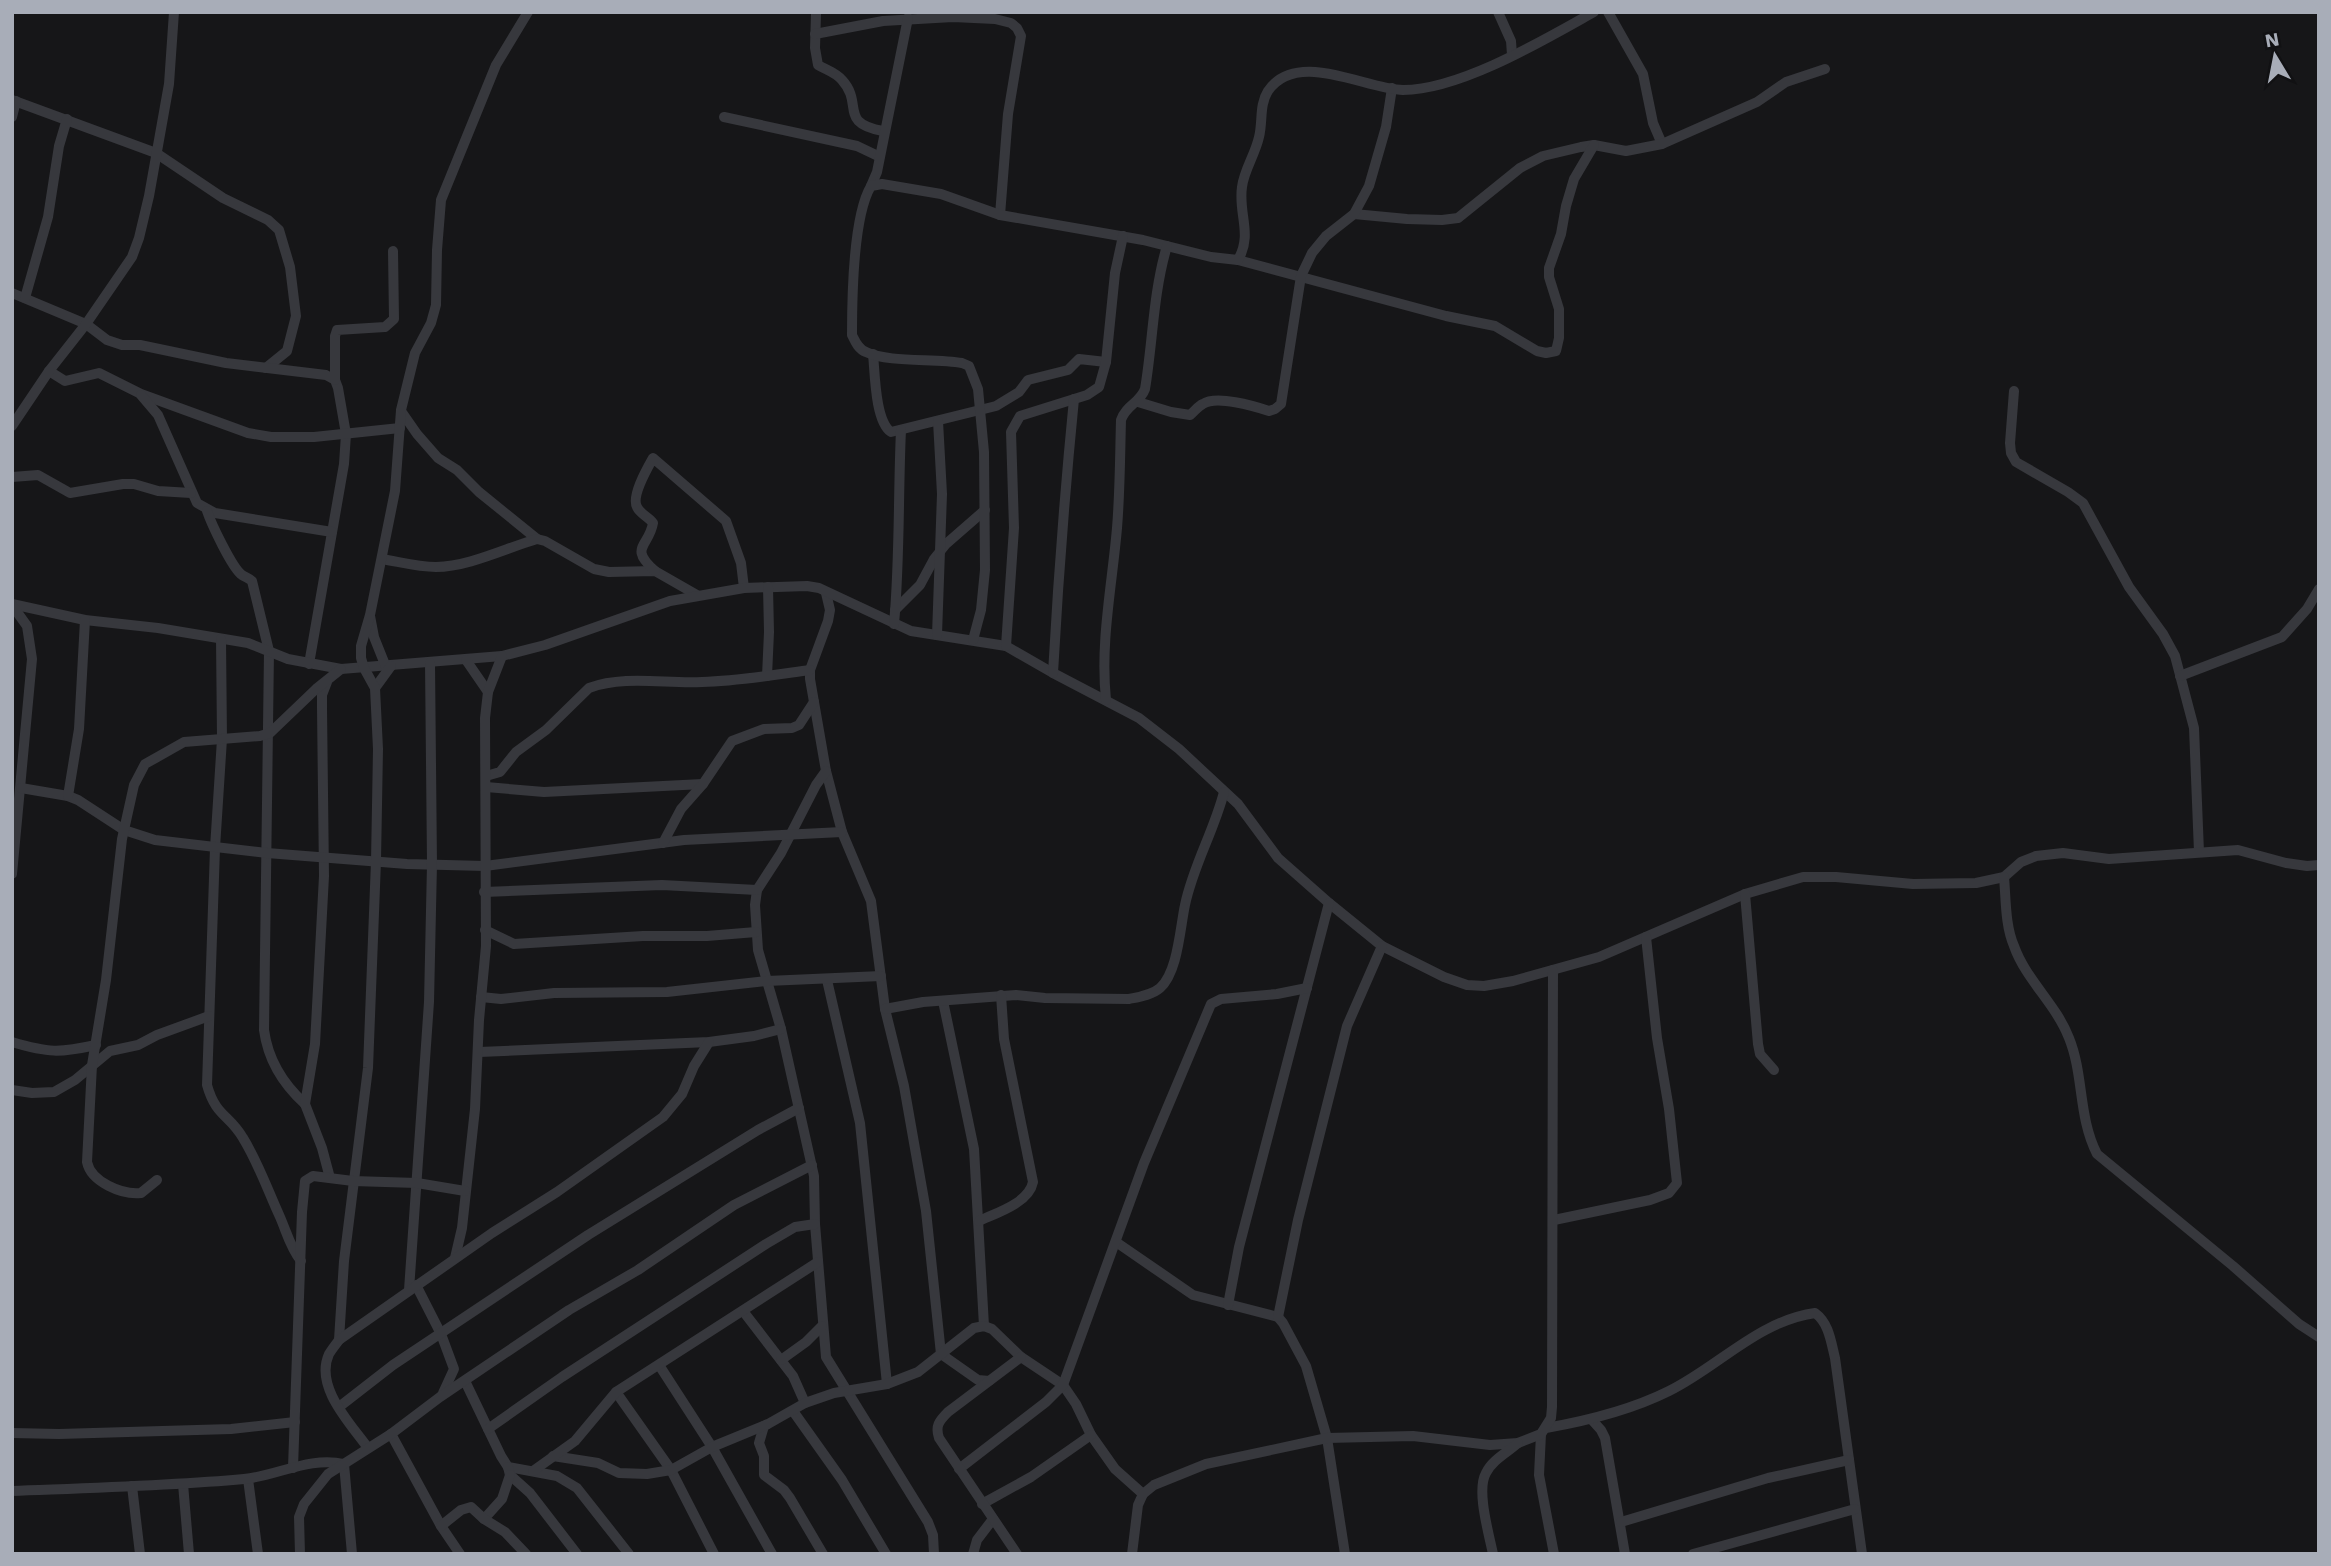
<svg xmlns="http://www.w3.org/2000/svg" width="2331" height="1566" font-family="'Work Sans',sans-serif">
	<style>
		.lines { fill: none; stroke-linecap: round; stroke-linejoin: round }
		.minor { stroke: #37383d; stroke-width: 10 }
	</style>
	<rect width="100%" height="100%" fill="#161618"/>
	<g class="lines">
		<g class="minor">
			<polyline points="1498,12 1511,41 1512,55"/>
			<polyline points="1608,12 1643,74 1653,123 1662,144"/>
			<path d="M816,14L815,48L818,65C826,70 835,72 842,80C864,104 838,123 883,131"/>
			<polyline points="815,34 883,21 953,17 995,19 1011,23 1017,28 1021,36 1008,114 1000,215"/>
			<polyline points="12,100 156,153 223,198 268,220 279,230 290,267 296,316 287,351 266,368"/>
			<polyline points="12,117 16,101"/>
			<polyline points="724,117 857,146 878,156"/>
			<polyline points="871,186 877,172 908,18"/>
			<polyline points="1354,214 1407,219 1442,220 1458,218 1520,168 1543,156 1581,147 1594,145 1626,151 1662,144 1757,102 1786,82 1825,69"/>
			<polyline points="1238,260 1446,316 1495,326 1537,351 1546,353 1556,351 1559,338 1559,309 1549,277 1549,268 1561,234 1566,206 1574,179 1594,145"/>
			<polyline points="12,293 86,324 107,340 122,345 140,345 226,363 326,375 335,380 338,388 346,434 344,464 309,664"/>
			<polyline points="25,298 48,217 59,146 67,119"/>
			<path d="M873,354C875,373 875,421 891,432L996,406L1019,392L1028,380L1068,370L1079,359L1106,362"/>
			<polyline points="49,371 65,381 99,373 141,394 248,433 271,437 314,437 400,428"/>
			<polyline points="335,380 335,336 337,330 385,327 394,319 393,251"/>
			<polyline points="2014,391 2010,443 2011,453 2016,462 2068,492 2083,503 2129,587 2163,634 2175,656 2194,728 2199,852"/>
			<polyline points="141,395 158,415 197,503 215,513 332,532"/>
			<path d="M1138,402L1171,412L1190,415C1195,411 1198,406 1203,404C1216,395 1254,406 1269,411L1275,409L1281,404L1301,276L1312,253L1326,236L1354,214L1369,186L1386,127L1392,88"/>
			<polyline points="401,411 417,434 438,458 457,470 479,492 537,539"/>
			<polyline points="12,426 49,371 86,324 132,257 139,238 149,196 169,84 174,12"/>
			<polyline points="12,477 38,475 70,493 123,484 134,484 158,491 191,493"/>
			<path d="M207,511C211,523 232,568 242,575C245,577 249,578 252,581L269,651L264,1030C268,1060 283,1084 305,1104"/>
			<path d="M382,559C400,562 418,567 436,567C468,567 506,548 537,539L545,541L594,569L609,572L655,571L697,595"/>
			<path d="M655,571C628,547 649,547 653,523C649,517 640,514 637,507C631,496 648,467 653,458L726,521L741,563L744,588"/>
			<polyline points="826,593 830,610 828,621 810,670 810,679 826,771 842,832 871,901 885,1009 904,1086 926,1211 941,1354 978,1380 989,1381"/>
			<polyline points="12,604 85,620 158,628 248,643 288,659 341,669 502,656 545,645 670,601 744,588 807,586 819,588 911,631 1006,646 1053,673 1139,718 1179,749 1238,804 1278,858 1329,903 1382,946 1444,977 1467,985 1484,986 1513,981 1599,957 1745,894 1803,877 1836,877 1913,884 1976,883 2004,877 2021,862 2036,856 2063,853 2109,859 2238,850 2286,863 2307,866 2319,865"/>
			<polyline points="12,605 27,626 32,659 12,874"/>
			<polyline points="895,610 920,585 934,559 946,544 985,510"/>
			<polyline points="370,616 374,637 386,667"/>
			<path d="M894,624C900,560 898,495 901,430"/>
			<polyline points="937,635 942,494 938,421"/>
			<path d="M221,639L222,739L215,848L207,1085C216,1117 229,1114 243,1138C258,1162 268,1191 280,1217C287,1233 290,1247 301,1261"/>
			<path d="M973,640L981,610L985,570L984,452L978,389L969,366L962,363C935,358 889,363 866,352C858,349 855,341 852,335C852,298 853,216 871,186L882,184L941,194L1000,215L1143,240L1211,257L1238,260C1253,234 1238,214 1242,187C1244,170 1255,155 1259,137C1263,122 1259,105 1268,91C1297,49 1365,89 1403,90C1460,90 1544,40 1594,12"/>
			<polyline points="1006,646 1014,528 1011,432 1020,416 1087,395 1099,387 1106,362 1115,273 1123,236"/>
			<polyline points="466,660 488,692"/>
			<path d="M1053,673C1058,582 1065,490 1074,399"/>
			<polyline points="767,676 769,632 768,587"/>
			<polyline points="2180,676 2282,637 2307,609 2319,589"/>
			<polyline points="327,682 322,695 322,708 324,876 315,1044 305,1104 322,1148 330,1178"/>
			<polyline points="375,688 391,666"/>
			<path d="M1106,700C1100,642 1112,586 1117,528C1120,492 1120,456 1121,420C1126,405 1140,403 1145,389C1153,341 1153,293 1167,246"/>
			<polyline points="826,771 816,785 781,853 757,890 755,905 758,950 781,1029 814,1176 815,1224 826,1357 928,1522 933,1535 934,1554"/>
			<path d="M486,776L500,772L516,752L546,730L589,688C625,675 665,684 702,682C738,681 774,675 810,670"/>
			<polyline points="486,787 544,792 703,784"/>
			<polyline points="21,788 68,796 78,800 124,830 155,840 267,853 407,864 485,866 684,840 842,832"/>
			<polyline points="68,796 79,729 85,620"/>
			<polyline points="663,843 681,809 703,784 732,741 764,729 792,728 799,725 814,702"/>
			<path d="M2004,877C2006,899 2005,925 2014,946C2026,980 2056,1004 2069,1038C2084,1075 2078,1117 2097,1154L2233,1266L2299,1324L2319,1337"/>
			<polyline points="484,892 662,885 757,890"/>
			<polyline points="1745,894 1758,1044 1760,1054 1774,1070"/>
			<polyline points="485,930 514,944 643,936 707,936 756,932"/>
			<polyline points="827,980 860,1123 887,1384"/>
			<polyline points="481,997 501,999 554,993 667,992 767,981 881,976"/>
			<polyline points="943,1001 974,1149 984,1326"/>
			<path d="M885,1009L923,1002L1016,995L1045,998L1129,999C1139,997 1152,995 1160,988C1178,972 1180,928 1185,905C1193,866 1214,831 1224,792"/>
			<path d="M12,1042C49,1053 59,1053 96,1045"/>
			<polyline points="479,1052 709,1042 754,1036 781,1029"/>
			<polyline points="12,1090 32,1093 54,1092 75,1080 110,1051 138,1045 157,1035 209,1016"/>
			<path d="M157,1180L141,1193C122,1195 91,1182 87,1162L92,1065L106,980L122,839L134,785L145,764L184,742L260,736L270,733L316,689L341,669"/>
			<polyline points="1554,1220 1650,1200 1669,1193 1677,1183 1669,1109 1657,1038 1646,937"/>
			<path d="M979,1221C996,1213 1029,1203 1033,1182L1004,1039L1001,995"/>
			<polyline points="1116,1242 1193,1295 1278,1317 1283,1323 1306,1366 1327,1438 1345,1554"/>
			<polyline points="455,1258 462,1228 475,1109 479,1020 486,946 485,718 488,692 502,656"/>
			<polyline points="416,1285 441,1334 454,1369 443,1393"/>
			<polyline points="409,1290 429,1002 432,864 430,663"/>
			<polyline points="1228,1305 1239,1247 1329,903"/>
			<polyline points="743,1311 793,1376 805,1403"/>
			<polyline points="1278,1317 1298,1220 1347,1026 1382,946"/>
			<polyline points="339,1340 344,1261 368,1068 376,861 378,749 375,688 364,668 361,658 361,646 370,615 395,491 401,410 415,353 431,323 436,305 437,250 441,200 496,65 528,12"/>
			<polyline points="781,1360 806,1342 822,1326"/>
			<polyline points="659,1365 712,1447 772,1554"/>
			<polyline points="465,1381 501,1456 508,1467 557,1476 577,1488 629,1554"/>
			<polyline points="616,1392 671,1470 714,1554"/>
			<polyline points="339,1407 393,1365 588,1235 758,1130 799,1108"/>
			<polyline points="793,1411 842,1480 886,1554"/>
			<polyline points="1592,1420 1601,1430 1605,1438 1625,1554"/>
			<polyline points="764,1426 759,1443 764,1456 764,1475 784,1490 790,1498 823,1554"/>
			<path d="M1546,1428C1586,1421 1633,1409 1669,1391C1718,1367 1758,1321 1815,1313C1829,1323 1831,1342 1835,1358L1862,1554"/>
			<polyline points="488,1429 562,1377 766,1244 795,1227 815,1224"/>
			<polyline points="12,1433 59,1434 231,1429 295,1422"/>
			<polyline points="391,1434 441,1526 460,1554"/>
			<polyline points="1541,1434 1539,1475 1554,1554"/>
			<path d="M368,1448C351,1424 314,1387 329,1354C332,1349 336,1344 339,1340L492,1233L557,1192L663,1117L682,1094L694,1066L709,1042"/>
			<polyline points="553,1456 598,1463 619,1473 647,1474 671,1470 712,1447 768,1424 805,1403 834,1393 887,1384 918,1372 974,1328 984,1326 992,1329 1021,1357 1063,1385 1076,1404 1091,1435 1115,1469 1143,1494"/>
			<polyline points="508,1467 510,1475 530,1493 577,1554"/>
			<polyline points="293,1468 302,1212 305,1181 313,1176 353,1181 417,1183 465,1191"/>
			<polyline points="959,1469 1046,1402 1063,1385 1144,1163 1211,1004 1221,999 1277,994 1307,988"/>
			<polyline points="533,1471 575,1441 616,1392 818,1262"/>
			<polyline points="248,1479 258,1554"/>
			<polyline points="183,1484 189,1554"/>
			<polyline points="132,1486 140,1554"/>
			<path d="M12,1491C89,1488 167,1486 244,1479C277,1476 310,1456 344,1464L352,1554"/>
			<polyline points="982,1504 1031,1477 1091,1435"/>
			<polyline points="484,1519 502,1499 510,1475"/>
			<polyline points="1621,1522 1768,1478 1849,1460"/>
			<polyline points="441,1526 461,1510 471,1507 484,1519 505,1532 526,1554"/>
			<polyline points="300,1554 299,1517 304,1504 328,1474 391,1434 440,1397 569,1310 638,1270 734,1205 812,1165"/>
			<polyline points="973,1554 977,1540 993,1519"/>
			<path d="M1017,1554L939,1438C935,1426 939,1421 948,1412L1021,1357"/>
			<polyline points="1132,1554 1138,1505 1143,1494 1154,1485 1206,1464 1327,1438 1413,1436 1490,1445 1518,1443 1541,1434 1551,1418 1552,1407 1553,970"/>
			<path d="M1493,1554C1489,1534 1476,1490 1486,1473C1492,1460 1508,1452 1518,1443"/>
			<polyline points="1693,1554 1855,1509"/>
		</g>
	</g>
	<rect width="2331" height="1566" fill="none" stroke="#a8adb8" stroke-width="28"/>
	<g transform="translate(2275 56) rotate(350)" stroke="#111113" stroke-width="5" paint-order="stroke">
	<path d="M0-5L12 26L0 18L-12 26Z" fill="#a8adb8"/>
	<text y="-10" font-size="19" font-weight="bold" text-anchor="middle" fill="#a8adb8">N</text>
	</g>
</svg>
